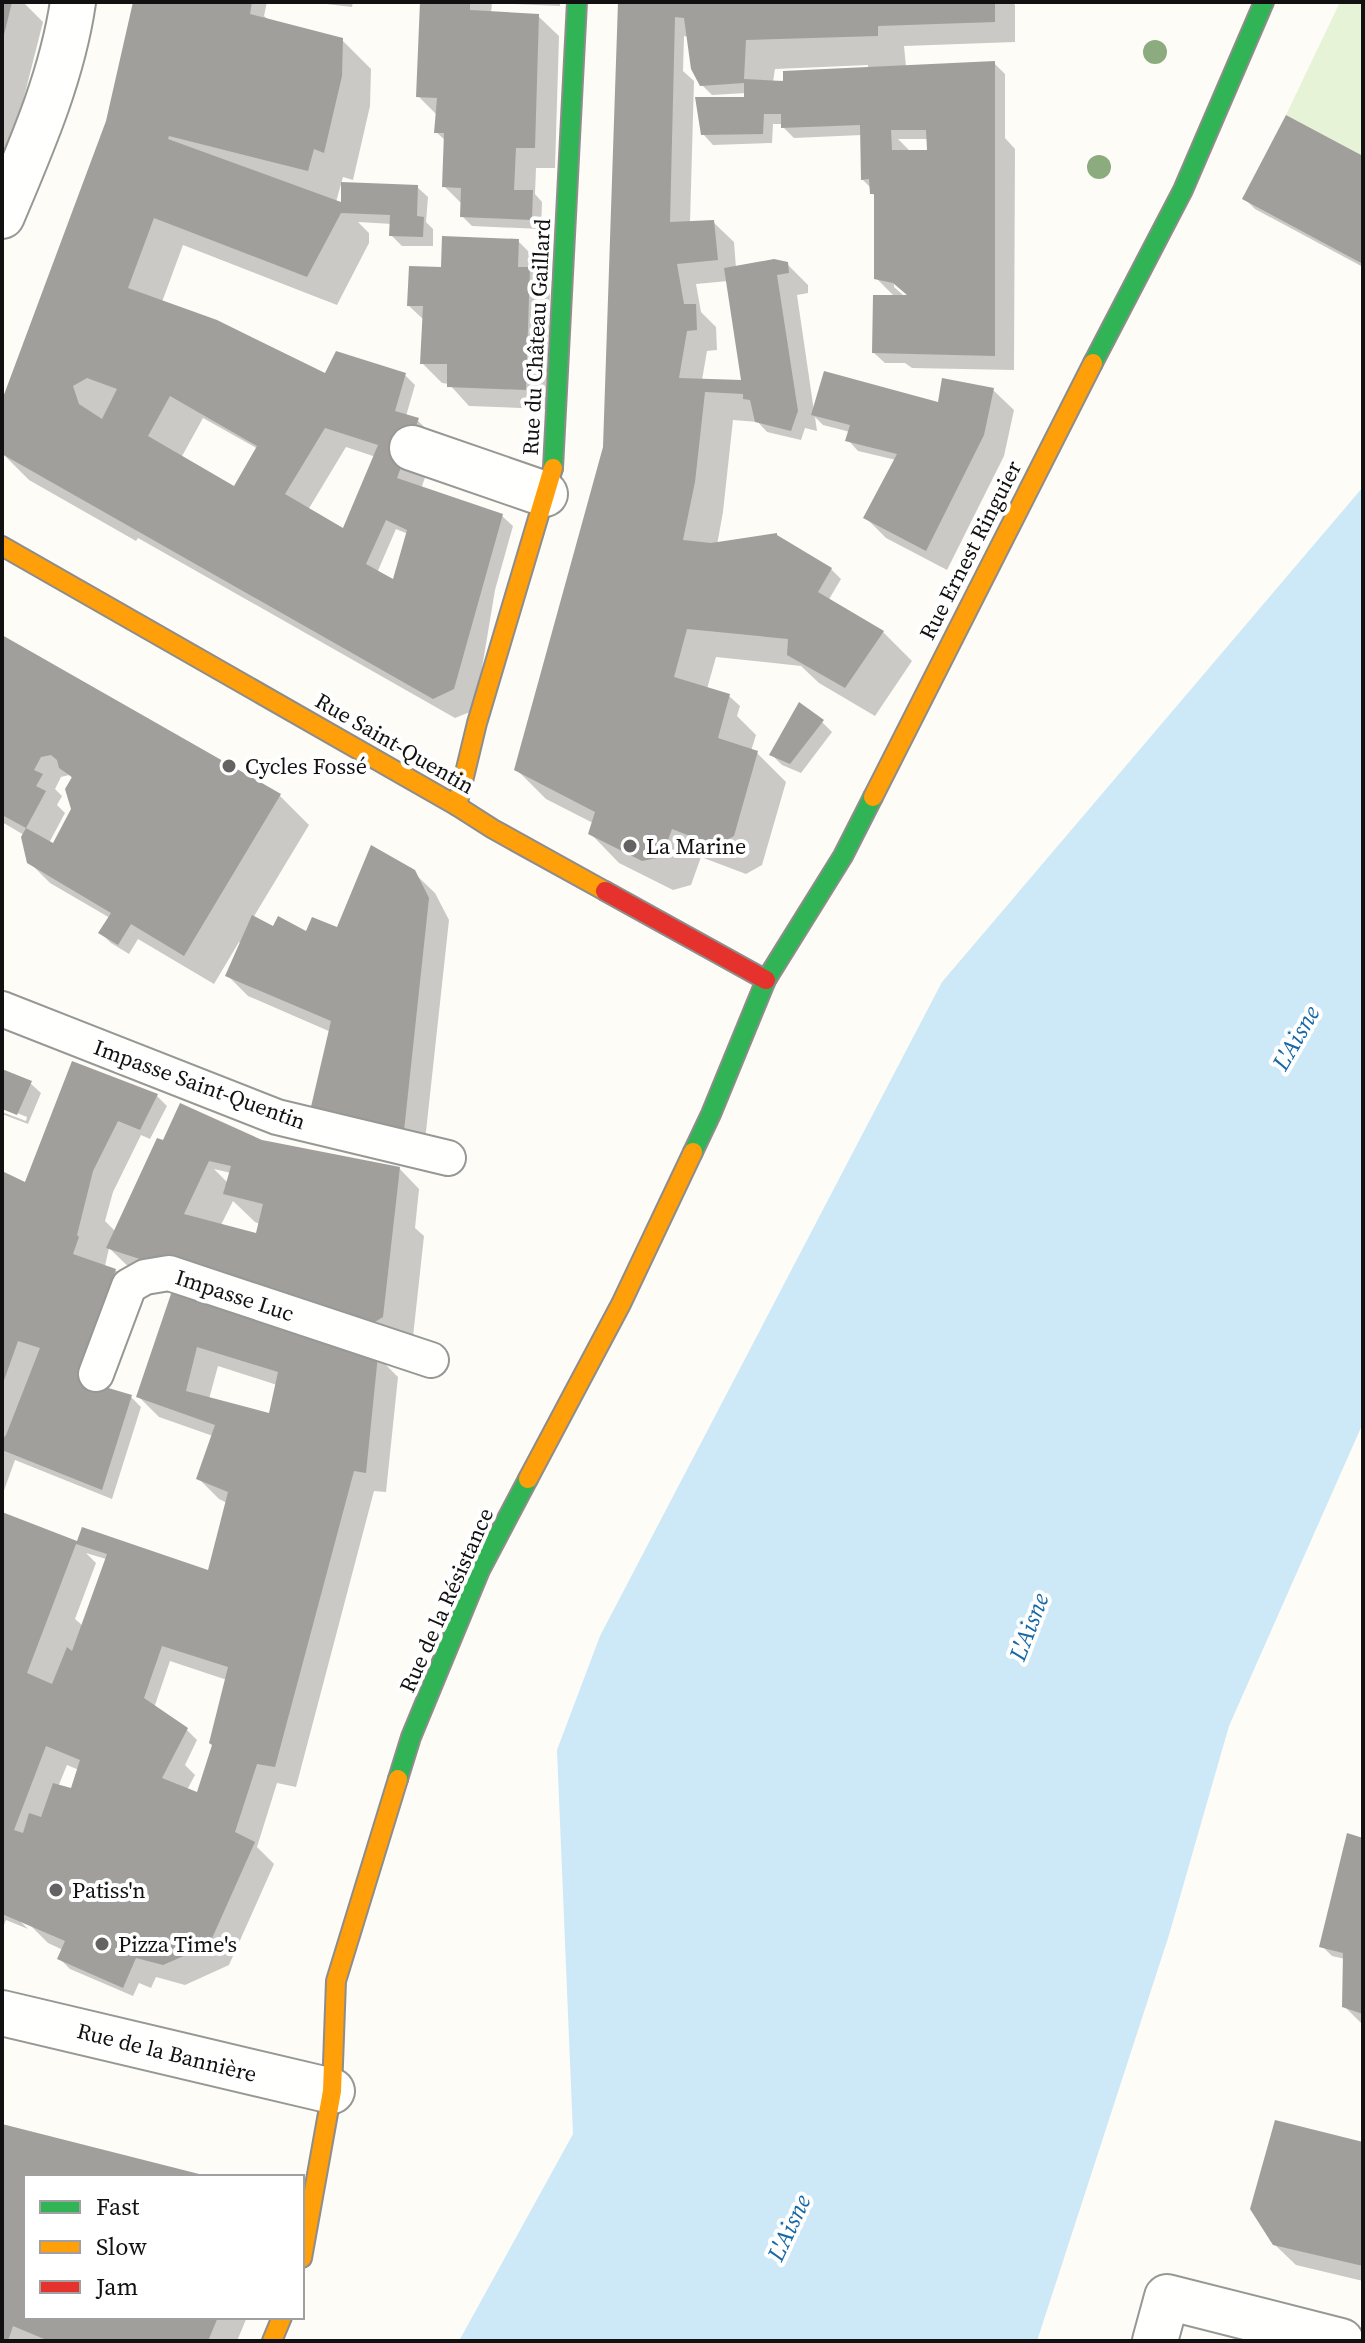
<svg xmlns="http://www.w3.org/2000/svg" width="1365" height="2343" font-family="'Source Serif 4',serif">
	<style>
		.green { fill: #e7f3d7 }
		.water { fill: #cde8f7 }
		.shadow { fill: #0003; fill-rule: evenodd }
		.building { fill: #a19f9c; fill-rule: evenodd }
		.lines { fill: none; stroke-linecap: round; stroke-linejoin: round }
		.lane-casing { stroke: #979795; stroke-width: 38 }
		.street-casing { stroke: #979795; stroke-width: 48 }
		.fast-casing { stroke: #8e8d8b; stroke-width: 22 }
		.slow-casing { stroke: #8e8d8b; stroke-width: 22 }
		.jam-casing { stroke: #8e8d8b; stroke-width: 22 }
		.lane { stroke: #fffffe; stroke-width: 34 }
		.street { stroke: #fffffe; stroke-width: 44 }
		.fast { stroke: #30b455; stroke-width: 18 }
		.slow { stroke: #ff9f0a; stroke-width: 18 }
		.jam { stroke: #e5322d; stroke-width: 18 }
		.tree { fill: #8cac80 }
		.poi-dot { fill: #646362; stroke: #fff; stroke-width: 3 }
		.labels { text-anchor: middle; stroke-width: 8; stroke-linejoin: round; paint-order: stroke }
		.street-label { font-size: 22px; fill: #111; stroke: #fff }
		.poi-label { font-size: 22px; fill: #111; stroke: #fff; text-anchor: start }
		.water-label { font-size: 24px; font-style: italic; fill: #1768a6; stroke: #fff }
	</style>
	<rect width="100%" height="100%" fill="#fdfcf7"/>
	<polygon class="green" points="1340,2 1363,2 1363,156 1286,115"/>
	<polygon class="water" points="1363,487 1363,1423 1229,1726 1169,1935 1037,2341 459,2341 573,2134 557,1750 600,1636 942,982"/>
	<g class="shadow">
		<polygon points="2,2 23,2 43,22 23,101 2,156"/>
		<path d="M135,2H267L264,16L270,21L342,40L371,69L370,106L353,180L343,177L336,202L339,204L417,187L428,197L426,222L433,229V246H402L391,235L392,224L358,222L369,233V243L337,305L183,245L162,302L326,375L404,374L415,385L406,416L417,420L438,440L421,489L502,516L513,526L495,590L475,710L455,718L138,538L136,541L29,480L2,453V406L107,121ZM203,418L258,449L234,489L181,458ZM346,447L376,457L343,531L308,510ZM396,529L408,534L395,582L377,573Z"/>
		<polygon points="309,2 353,2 352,7"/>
		<polygon points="422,2 560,2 560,6 492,3 491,13 538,16 559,36 555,168 536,168 535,194 542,202 541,229 472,226 462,216 462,204 444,186 446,141 436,132 438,116 418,96"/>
		<path d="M620,2H1012L1015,5V42L904,46L906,67L994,63L1005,74V138L1015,149L1014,370L912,368L905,363H885L874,353L895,297L876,278V197L872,193L871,188L862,179V135L794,138L783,127V124H773L772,143L713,145L703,134L746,99V93L712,95L701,84L689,37L684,36L683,71L694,81L690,223L713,222L734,242L736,268L787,264L808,285V293L797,295L814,411L939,404L993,390L1014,410L1004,456L947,570L886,538L866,518L896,460L858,451L848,440L850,432L823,425L815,417L817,431L805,428L801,440L767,432L758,422L733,420L723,512L717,545L831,569L841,579L828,601L883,632L912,661L875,716L819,683L801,666L716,657L707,689L729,696L740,706L737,716L756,735L751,751L757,753L786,782L762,865L746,874L701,857L691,885L673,890L619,863L590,833L593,823L546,799L517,770L601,465L606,432ZM868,65V69L773,82L775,69ZM898,139H928L929,152H911ZM728,281L743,382L702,380L707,351L717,350L716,327L701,312L696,284ZM894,281L916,301L913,304L894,287Z"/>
		<polygon points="1363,158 1363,267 1255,209 1245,199"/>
		<polygon points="518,241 539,262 538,278 550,290 546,409 469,406 449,384 442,383 422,363 424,320 409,306 443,269"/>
		<path d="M2,637L280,796L309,825L253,918L274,928L307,934L338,930L413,872L435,893L449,920L424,1150L333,1131L331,1032L248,996L227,975L241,943L239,942L214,984L138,939L129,954L111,943L101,933L110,918L50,883L29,862L24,835L2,822ZM69,775L73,779V809L53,846L49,843L65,813L57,805L62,796L55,789L61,777Z"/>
		<polygon points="822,722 832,732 801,773 782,765 771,754"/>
		<path d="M73,1064L157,1096L167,1106L150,1139L141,1135L113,1192L105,1221L116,1232L158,1141L261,1142L399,1168L419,1189L415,1228L424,1236L412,1346L377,1356L398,1377L386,1492L374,1491L296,1787L277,1783L257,1847L274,1864L229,1965L185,1985L156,1977L151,1988L139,1983L133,1996L70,1969L60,1959L63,1950L48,1943L26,1921H20L28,1929L6,1920L4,1925L2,1924V1515L78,1544L209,1572L227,1503L219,1499L199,1479L213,1436L159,1417L138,1396L174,1289L138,1276L109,1248L105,1266L115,1270L126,1281L89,1384L131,1397L141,1407L112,1499L15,1460L2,1496V1173L26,1184ZM214,1169L231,1173L228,1183ZM233,1201L255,1222L260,1224L257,1235L221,1225ZM218,1366L277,1385L270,1415L209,1399ZM86,1553L106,1559L83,1626L75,1619L96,1563ZM170,1661L227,1680L214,1745L198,1794L187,1790L195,1775L185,1765L197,1740L187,1730L154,1708ZM67,1765L79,1770L72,1791L58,1787Z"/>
		<polygon points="2,1071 30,1083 41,1093 28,1124 2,1114 2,1112 26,1121 27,1117 2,1107"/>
		<polygon points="1363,1840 1363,2025 1344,2006 1345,1959 1332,1956 1322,1946"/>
		<polygon points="2,2126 204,2177 26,2177 26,2317 247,2317 237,2341 2,2341"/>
		<polygon points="1363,2144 1363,2281 1296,2265 1274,2244"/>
	</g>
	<g class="building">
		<polygon points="2,2 12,2 3,39 2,39"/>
		<path d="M133,2H252L250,14L343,38L342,76L324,153L314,149L308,171L169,136L168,139L341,202V182L418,185L417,216L424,217L423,237L389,236L390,215L341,213L307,277L154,218L128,288L217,320L325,373L336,351L406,373L395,411L419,418L397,478L503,514L454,689L433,699L2,454V400L106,121ZM87,378L117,389L102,419L79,404L73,386ZM170,396L257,446L234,486L148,436ZM325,428L378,445L343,528L285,494ZM386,520L407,530L393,579L366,564Z"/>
		<polygon points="420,2 470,2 470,10 539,14 535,148 516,148 514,190 533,190 532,220 460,217 461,188 442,187 444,133 434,133 437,98 416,97"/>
		<path d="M618,2H995V22L878,26V36L746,40L744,79L783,81V71L995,61V356L872,353L873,295H907L893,283L874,279V194H870L869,179L861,180L860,125L781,128V114H764L763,134L701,135L695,97H744V83L700,86L691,69L684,18L675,17L670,222L714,220L718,260L677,264L684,304H696L697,330L687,331L679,378L741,380L724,268L774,259L788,262L789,273L777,275L798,411L791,431L755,422L750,400L743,399V394L705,392L695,482L683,540L711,543L777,533V535L832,568L818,592L884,631L845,688L787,655L788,639L687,629L674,677L730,694L718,738L758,751L734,836L716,846L672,829L662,857L642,861L588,834L595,812L514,770L603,447ZM891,130H926L927,150H892Z"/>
		<polygon points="1286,115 1363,156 1363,264 1242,199"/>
		<polygon points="442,236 519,239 518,267 530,267 526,390 447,387 447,364 420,364 423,306 407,306 409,266 441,267"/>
		<polygon points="824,371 938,402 942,378 994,388 984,435 926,551 863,518 897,454 845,441 850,425 811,415"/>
		<path d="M2,635L281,794L184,956L131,924L118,945L98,933L111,913L27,863L21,837L26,828L2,815ZM51,755L57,760L59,768L72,777L65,789L71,809L53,843L26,828L46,791L36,786L43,774L34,770L41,757Z"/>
		<polygon points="799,702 824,720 790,764 769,755"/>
		<polygon points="371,845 415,870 429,898 404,1131 310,1111 331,1021 225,976 252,915 273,926 278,916 306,931 312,917 337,927"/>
		<polygon points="72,1061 158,1094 140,1130 118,1121 93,1171 77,1235 79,1237 73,1254 116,1269 78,1379 132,1395 102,1490 2,1450 2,1440 6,1435 40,1348 18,1341 2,1386 2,1171 25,1182"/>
		<polygon points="2,1069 32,1081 17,1115 2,1109"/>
		<path d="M180,1103L262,1140L400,1167L383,1317L370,1325L158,1265L106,1248L157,1138L163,1140ZM209,1161L231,1166L223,1194L263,1204L256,1233L184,1214Z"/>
		<path d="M173,1288L378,1355L366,1473L354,1471L275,1767L257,1764L235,1832L255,1842L209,1945L163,1965L136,1958L123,1988L57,1959L65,1941L2,1914V1512L77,1541L82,1527L208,1570L228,1492L196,1479L215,1425L136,1397ZM197,1347L278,1372L269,1413L186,1391ZM76,1544L107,1554L72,1651L67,1647L52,1684L27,1673ZM162,1646L228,1667L209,1743L212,1745L197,1792L162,1778L188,1728L144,1698ZM46,1746L80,1760L71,1788L53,1783L41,1817L29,1813L23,1833L14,1830Z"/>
		<polygon points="1347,1833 1363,1838 1363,2014 1342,2007 1343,1953 1319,1947"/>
		<polygon points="1275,2120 1363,2142 1363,2266 1273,2245 1250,2209"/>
		<polygon points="2,2124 207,2176 26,2177 26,2317 218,2317 208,2341 49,2341 13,2326 8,2341 2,2341"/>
	</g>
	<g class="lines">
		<g class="lane-casing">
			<g id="lane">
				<polyline points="2,1009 277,1117 448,1158"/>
				<polyline points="96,1374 129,1286 145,1277 169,1273 431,1360"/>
			</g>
		</g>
		<g class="street-casing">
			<g id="street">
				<path d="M2,216C31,147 62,77 73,2"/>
				<polyline points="412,448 545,494"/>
				<polyline points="2,2013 332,2091"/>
				<polyline points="1155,2341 1167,2297 1341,2341"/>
			</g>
		</g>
		<g class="fast-casing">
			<g id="fast">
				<polyline points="1093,363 1183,190 1264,2"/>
				<polyline points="553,468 577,2"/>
				<polyline points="693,1152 711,1114 766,980 843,856 873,797"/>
				<polyline points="398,1779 411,1737 480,1570 528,1479"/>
			</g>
		</g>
		<g class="slow-casing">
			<g id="slow">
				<polyline points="2,546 457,806 493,829 605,891"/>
				<polyline points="873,797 1093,363"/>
				<polyline points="457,806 477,723 553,468"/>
				<polyline points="528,1479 621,1304 693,1152"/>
				<polyline points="302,2258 332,2091 336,1981 398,1779"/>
				<polyline points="272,2341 282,2317"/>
			</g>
		</g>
		<g class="jam-casing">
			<polyline id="jam" points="605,891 766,980"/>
		</g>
		<use href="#lane" class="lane"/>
		<use href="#street" class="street"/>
		<use href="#fast" class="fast"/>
		<use href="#slow" class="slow"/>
		<use href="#jam" class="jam"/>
	</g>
	<g class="tree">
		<circle cx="1155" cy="52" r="12"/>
		<circle cx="1099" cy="167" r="12"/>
	</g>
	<g class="poi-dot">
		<circle cx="229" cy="766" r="8"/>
		<circle cx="630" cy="846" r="8"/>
		<circle cx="56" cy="1890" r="8"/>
		<circle cx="102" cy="1944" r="8"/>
	</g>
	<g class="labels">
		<g class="street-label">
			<text transform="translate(536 337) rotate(-87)" y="8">Rue du Château Gaillard</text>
			<text transform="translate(970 550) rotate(-63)" y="8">Rue Ernest Ringuier</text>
			<text transform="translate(395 743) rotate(30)" y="8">Rue Saint-Quentin</text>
			<text transform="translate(200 1084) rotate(20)" y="8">Impasse Saint-Quentin</text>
			<text transform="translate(235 1295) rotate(18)" y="8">Impasse Luc</text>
			<text transform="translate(446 1600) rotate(-66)" y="8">Rue de la Résistance</text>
			<text transform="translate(167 2052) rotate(14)" y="8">Rue de la Bannière</text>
		</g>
		<g class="poi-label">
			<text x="245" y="774">Cycles Fossé</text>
			<text x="646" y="854">La Marine</text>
			<text x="72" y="1898">Patiss'n</text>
			<text x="118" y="1952">Pizza Time's</text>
		</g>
		<g class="water-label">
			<text transform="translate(1296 1038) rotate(-60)" y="8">L'Aisne</text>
			<text transform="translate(1029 1627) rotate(-69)" y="8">L'Aisne</text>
			<text transform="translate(789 2228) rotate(-65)" y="8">L'Aisne</text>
		</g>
	</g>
	<rect width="1365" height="2343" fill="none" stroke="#111111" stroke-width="8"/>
	<rect x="24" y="2175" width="280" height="144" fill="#ffffff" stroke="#a0a0a0" stroke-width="2"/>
	<rect x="40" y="2201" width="40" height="12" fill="#30b455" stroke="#a0a0a0" stroke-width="2"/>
	<text x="96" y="2215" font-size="24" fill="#111111">Fast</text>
	<rect x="40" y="2241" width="40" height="12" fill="#ff9f0a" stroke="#a0a0a0" stroke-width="2"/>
	<text x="96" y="2255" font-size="24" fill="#111111">Slow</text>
	<rect x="40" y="2281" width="40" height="12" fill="#e5322d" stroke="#a0a0a0" stroke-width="2"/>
	<text x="96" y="2295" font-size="24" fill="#111111">Jam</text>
</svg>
